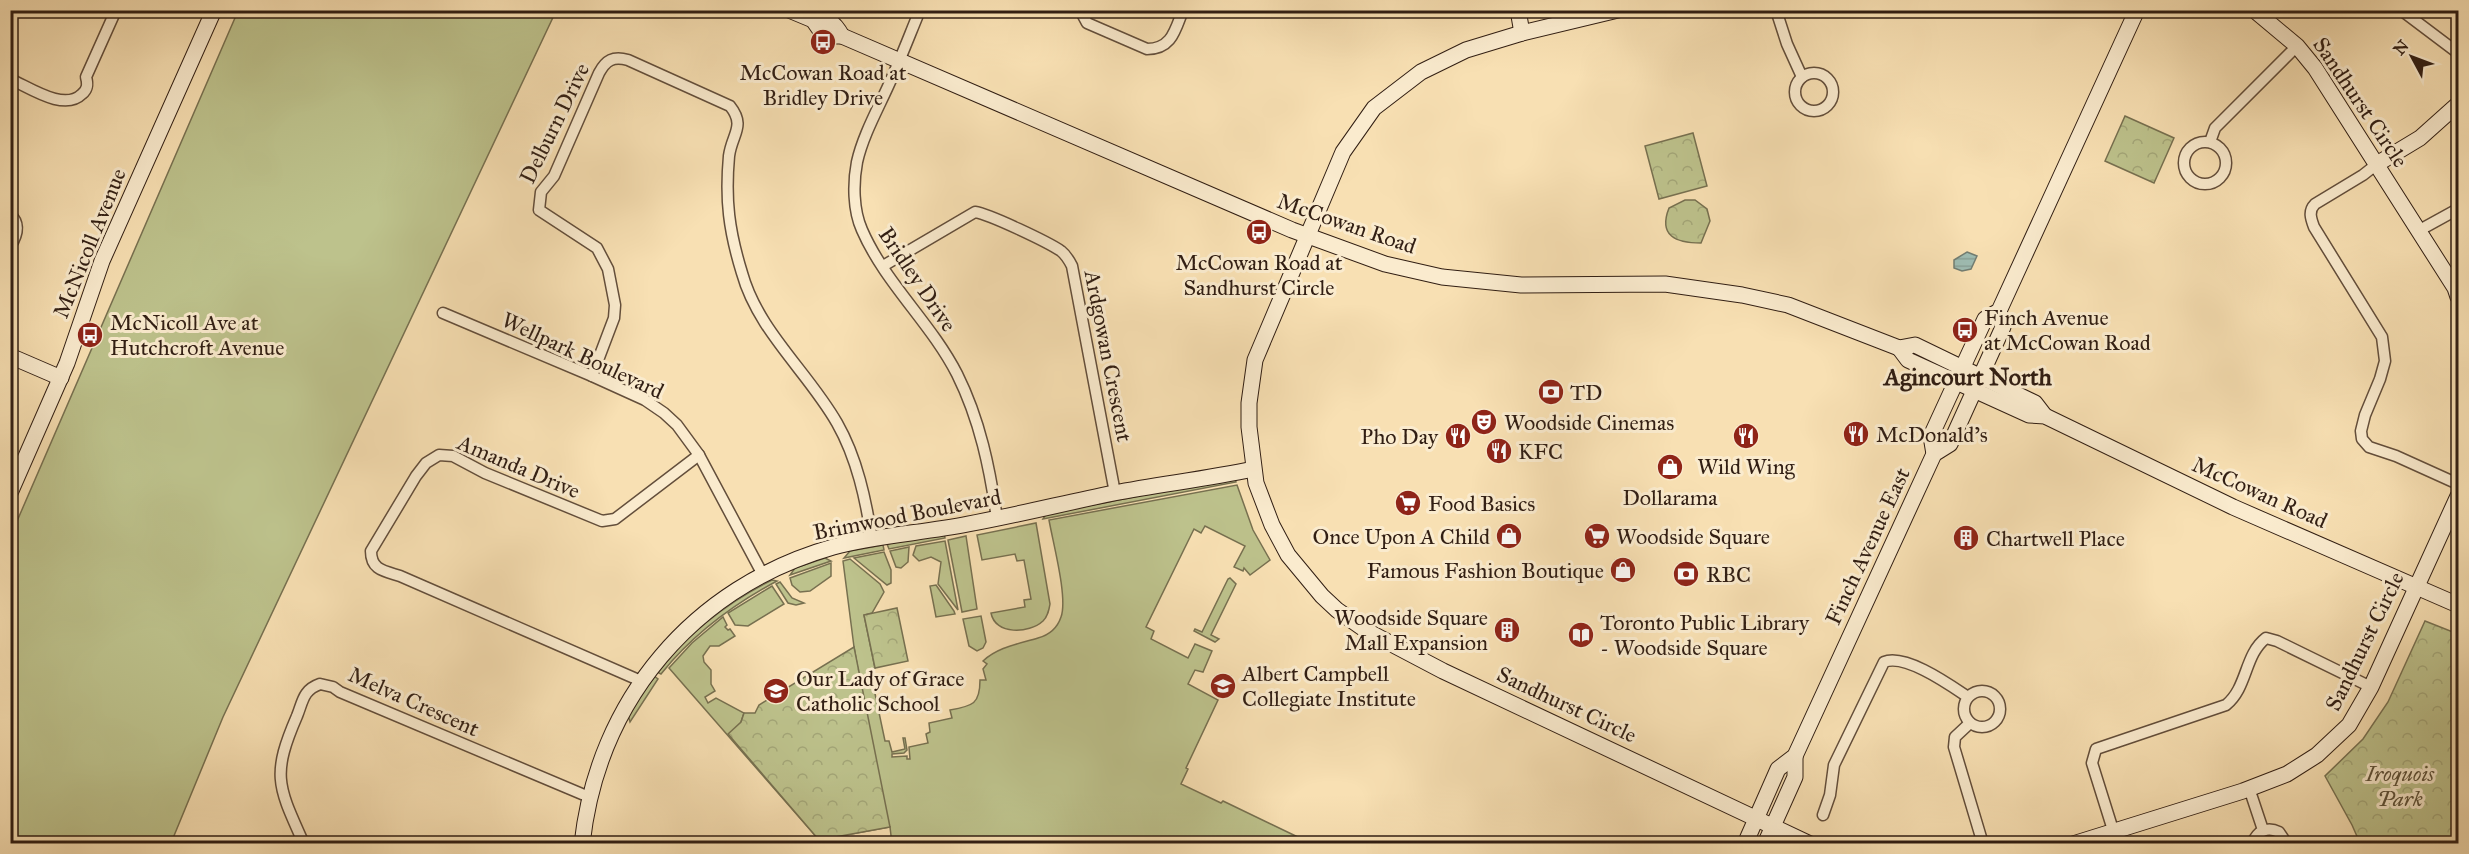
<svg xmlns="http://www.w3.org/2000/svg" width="2469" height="854" font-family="'IM FELL Great Primer',serif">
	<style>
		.grass { fill: #bdc28c; stroke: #777050; stroke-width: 1.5 }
		.park { fill: url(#park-crowns); stroke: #777050; stroke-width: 1.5 }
		.water { fill: url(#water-rules); stroke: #727d72; stroke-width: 1.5 }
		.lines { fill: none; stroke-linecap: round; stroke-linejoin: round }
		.street-casing { stroke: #634e3b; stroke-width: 13 }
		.secondary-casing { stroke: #311e13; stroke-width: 17 }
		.street { stroke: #faebce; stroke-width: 10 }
		.secondary { stroke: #faebce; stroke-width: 15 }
		.labels { text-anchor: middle; stroke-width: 6; stroke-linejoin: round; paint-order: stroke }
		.poi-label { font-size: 22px; fill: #311e13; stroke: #faebce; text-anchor: start }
		.street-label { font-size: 22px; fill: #311e13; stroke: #faebce }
		.park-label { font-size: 22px; font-style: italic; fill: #5b4f37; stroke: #faebce }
		.neighbourhood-label { font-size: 24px; font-weight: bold; fill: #311e13; stroke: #faebce }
	</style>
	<defs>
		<pattern id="park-crowns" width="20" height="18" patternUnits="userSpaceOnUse" patternTransform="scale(1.5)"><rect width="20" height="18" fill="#bdc28c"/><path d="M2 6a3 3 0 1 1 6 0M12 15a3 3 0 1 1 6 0" fill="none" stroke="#a3a678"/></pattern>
		<pattern id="water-rules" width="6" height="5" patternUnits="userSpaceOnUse" patternTransform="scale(1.5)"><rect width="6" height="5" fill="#9ebcb2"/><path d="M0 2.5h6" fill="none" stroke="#89a198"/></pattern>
	</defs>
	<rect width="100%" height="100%" fill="#f8e0b3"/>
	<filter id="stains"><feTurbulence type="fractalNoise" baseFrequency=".00333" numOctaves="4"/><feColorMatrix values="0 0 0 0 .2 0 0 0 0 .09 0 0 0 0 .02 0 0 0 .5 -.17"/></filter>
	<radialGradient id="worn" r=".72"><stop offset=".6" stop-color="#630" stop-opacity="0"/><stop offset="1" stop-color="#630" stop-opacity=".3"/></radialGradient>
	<g class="grass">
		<polygon points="238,11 556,11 223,717 171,843 11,843 11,535"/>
		<polygon points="1232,478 1235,478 1236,482 1043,519 1046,514"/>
		<path d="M1237,485L1253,530L1270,560L1250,575L1244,568L1243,571L1234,567L1245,546L1205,526L1201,533L1194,529L1146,627L1154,631L1151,639L1188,658L1195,644L1212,651L1203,672L1195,670L1188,684L1218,700L1186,768L1188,769L1181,784L1221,803L1223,801L1302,839L1301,844H892L890,827L819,840L669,668L692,643L723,617L727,625L725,627L728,630L730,629L735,636L719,646H710L703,656L704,662L711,670V684L715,691L705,697L708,703L716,698L744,713L741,722L865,710L854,647L843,561L850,559L880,584L884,592L872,613L864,615L875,668L870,670L885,741H889L892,752L905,749L903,738H905L907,750L904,753L892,754V757L907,756V759H910L909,747L928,743L926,734L930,732L929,723L952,718L950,710C973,706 980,704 980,680H986L983,669L987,664L983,661C998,647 1018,644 1038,638C1049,635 1057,629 1061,617C1068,598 1053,543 1049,520Z"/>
		<path d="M1036,523L1050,604C1049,610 1048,616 1043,621C1029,634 995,635 991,613L1025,607L1024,600L1031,599L1024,560L1017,561L1015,554L982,560L977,535Z"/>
		<polygon points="944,533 945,538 889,549 887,544"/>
		<polygon points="966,536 977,609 962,612 948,540"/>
		<polygon points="945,541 958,610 938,584 941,562 931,557 919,561 913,555 916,546"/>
		<polygon points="883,545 884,550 844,558 850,551"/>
		<polygon points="909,547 908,562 901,568 896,567 890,551"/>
		<polygon points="884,552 891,570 891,583 887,585 854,558"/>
		<polygon points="825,558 831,561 790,575 795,568"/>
		<polygon points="831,563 831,576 810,591 800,592 792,585 790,578"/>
		<polygon points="1230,578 1236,584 1211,635 1219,639 1215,642 1194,631 1195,629 1202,632 1228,579"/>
		<path d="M772,580L777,581C732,605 693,634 661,674L657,672C689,633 727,602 772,580Z"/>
		<polygon points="780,582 792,598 804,603 796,605 788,603 776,584"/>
		<polygon points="936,585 954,611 955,614 936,617 930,586"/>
		<polygon points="772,586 784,604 748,626 735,625 728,613"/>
		<polygon points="981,616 986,642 983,648 977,651 969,646 963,619"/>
		<polygon points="654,676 658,679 630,722 628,715"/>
		<polygon points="2265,834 2276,837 2280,843 2257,844"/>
	</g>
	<g class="park">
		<polygon points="2125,116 2174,138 2154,183 2105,161"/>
		<polygon points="1693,133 1707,186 1659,199 1645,146"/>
		<path d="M1685,200H1695L1707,209L1710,221L1701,243C1676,243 1658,236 1669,208Z"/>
		<polygon points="897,608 908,661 875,668 864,615"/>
		<polygon points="2425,621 2458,634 2458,843 2360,843 2352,825 2325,776 2363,739 2388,702"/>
		<polygon points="854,647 890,827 819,840 728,734 741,722 744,713 755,713 759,705"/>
	</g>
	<polygon class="water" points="1967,252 1977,256 1971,269 1962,271 1954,268 1954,260"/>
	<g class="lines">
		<g class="street-casing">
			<g id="street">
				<path d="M920,10C910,34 901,58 890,82C879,107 863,135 857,162C853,183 853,210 862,230C885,283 931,323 957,374C980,420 990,469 997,519"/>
				<path d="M1080,10L1087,23L1147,49C1172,49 1175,30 1183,10"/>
				<polyline points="1776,10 1787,44 1802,77"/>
				<polyline points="2401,10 2458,53"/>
				<circle cx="1814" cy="92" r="19"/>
				<path d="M10,79C29,87 64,112 82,94C88,89 88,84 86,77L116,10"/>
				<polyline points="2210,142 2215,128 2297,46"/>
				<circle cx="2205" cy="163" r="21"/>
				<path d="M2377,164L2363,175L2315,204C2308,211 2311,219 2314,227L2382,337L2385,361L2380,379L2365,415L2361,431L2362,439L2369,447L2396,456L2458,484"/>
				<path d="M10,214C21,224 17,236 10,247"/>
				<polyline points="2418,231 2458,209"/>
				<path d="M883,266L975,212C989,214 1048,242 1061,251C1066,255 1069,260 1072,266L1115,493"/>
				<polyline points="443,313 592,376 645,400 664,413 677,425 699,455 763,575"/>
				<path d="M592,376L614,318L615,305L608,269L597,248L539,210L541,192L554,176L599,73C606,60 613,56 628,60L730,106C746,126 732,134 729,156C725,200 729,231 742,273C758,331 808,372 837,423C857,458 866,500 872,540"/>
				<path d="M641,681L400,576C384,571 371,570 371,551L416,476L426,463L439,455L453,456L485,473L602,521L615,519L699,455"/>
				<circle cx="1982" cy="709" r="18"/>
				<polyline points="1970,723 1955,737 1954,747 1983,844"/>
				<polyline points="2249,788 2263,830"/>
				<path d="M1823,815L1830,795L1834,765L1884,662C1905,653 1950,685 1968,697"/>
				<path d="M2113,830L2092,763L2096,749L2226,705C2248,687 2244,655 2266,638L2277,641L2371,687"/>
				<path d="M304,844C278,786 271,776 297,716C303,701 303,690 320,684L333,687L340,692L589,797"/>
				<path d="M2252,844C2257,831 2267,826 2279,832L2287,844"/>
			</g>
		</g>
		<g class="secondary-casing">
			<g id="secondary">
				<polyline points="789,10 813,20 822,33 829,36 842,36 1292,230 1385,264 1442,277 1521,285 1665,284 1742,295 1788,305 1899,348 1915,345 2035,403 2045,416"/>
				<polyline points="1518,10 1522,33"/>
				<polyline points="1618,10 1522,33 1466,50 1421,72 1374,108 1343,152 1255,360 1249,403 1249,427 1256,483 1272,525 1288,555 1322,596 1337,610 1367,631 1443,671 1810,844"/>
				<polyline points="2254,10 2297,46 2315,68 2455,288 2458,297"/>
				<path d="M813,20C828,17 835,23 842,36"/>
				<polyline points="2377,164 2420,138 2458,104"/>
				<polyline points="1899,348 1908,360 2029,415 2045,416 2233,507 2458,605"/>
				<polyline points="10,356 61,378"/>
				<polyline points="1934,454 1931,436 1948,399 1985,319 1999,311 2137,10"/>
				<polyline points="10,493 67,363 102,261 214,10"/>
				<path d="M582,844C598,700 693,587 833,547C877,535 923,533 968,524C1017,515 1065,503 1114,493C1160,484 1207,479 1253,469"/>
				<polyline points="1745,844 1778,769 1795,756 1934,454 1950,444 2003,327 1999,311"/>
				<polyline points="1765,844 1795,777 1795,756"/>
				<polyline points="2073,844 2243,791 2287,774 2317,755 2349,725 2371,687 2458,496"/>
			</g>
		</g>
		<use href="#street" class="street"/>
		<use href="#secondary" class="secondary"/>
	</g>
	<defs>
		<g id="bus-disc" transform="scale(1.35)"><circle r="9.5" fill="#8f2418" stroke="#faebce"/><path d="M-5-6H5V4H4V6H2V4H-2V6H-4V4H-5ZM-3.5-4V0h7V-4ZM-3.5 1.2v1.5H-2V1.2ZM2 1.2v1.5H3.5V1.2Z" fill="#fff"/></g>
		<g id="bank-disc" transform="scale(1.35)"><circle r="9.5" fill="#8f2418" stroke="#faebce"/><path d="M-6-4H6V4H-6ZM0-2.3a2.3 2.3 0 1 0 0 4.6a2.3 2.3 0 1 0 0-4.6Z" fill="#fff"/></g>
		<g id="theatre-disc" transform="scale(1.35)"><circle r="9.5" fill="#8f2418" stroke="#faebce"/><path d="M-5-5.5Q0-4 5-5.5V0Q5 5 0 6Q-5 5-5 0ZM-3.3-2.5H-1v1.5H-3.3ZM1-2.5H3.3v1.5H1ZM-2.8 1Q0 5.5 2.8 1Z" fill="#fff"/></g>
		<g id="restaurant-disc" transform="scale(1.35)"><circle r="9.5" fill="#8f2418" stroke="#faebce"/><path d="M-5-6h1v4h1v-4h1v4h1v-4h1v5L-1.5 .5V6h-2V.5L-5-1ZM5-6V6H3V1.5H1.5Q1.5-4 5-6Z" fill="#fff"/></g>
		<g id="shop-disc" transform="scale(1.35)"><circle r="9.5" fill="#8f2418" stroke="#faebce"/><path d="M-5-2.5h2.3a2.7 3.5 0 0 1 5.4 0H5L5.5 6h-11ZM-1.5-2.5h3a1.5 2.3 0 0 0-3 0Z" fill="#fff"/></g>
		<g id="supermarket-disc" transform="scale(1.35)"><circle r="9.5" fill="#8f2418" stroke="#faebce"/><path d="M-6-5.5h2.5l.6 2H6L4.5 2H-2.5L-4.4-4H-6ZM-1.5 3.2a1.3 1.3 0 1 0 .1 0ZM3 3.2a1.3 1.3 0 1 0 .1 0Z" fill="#fff"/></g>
		<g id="building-disc" transform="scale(1.35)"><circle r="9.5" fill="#8f2418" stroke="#faebce"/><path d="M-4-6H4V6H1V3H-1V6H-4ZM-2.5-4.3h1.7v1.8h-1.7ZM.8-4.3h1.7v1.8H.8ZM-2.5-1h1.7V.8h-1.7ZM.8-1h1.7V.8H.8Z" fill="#fff"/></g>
		<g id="library-disc" transform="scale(1.35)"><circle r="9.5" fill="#8f2418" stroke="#faebce"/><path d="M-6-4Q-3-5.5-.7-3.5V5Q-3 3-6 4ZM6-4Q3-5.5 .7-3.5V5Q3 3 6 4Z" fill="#fff"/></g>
		<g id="school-disc" transform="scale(1.35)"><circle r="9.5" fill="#8f2418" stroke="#faebce"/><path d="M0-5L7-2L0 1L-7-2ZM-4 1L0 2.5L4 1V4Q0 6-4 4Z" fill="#fff"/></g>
	</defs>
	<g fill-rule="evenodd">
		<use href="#bus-disc" x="823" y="42"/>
		<use href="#bus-disc" x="1259" y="232"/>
		<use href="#bus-disc" x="1965" y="330"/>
		<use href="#bus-disc" x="90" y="335"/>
		<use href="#bank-disc" x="1551" y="392"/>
		<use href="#theatre-disc" x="1484" y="422"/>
		<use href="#restaurant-disc" x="1856" y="434"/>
		<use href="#restaurant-disc" x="1458" y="436"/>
		<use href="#restaurant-disc" x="1746" y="436"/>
		<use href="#restaurant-disc" x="1499" y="451"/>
		<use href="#shop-disc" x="1670" y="467"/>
		<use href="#supermarket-disc" x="1408" y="503"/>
		<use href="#shop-disc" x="1509" y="536"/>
		<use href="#supermarket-disc" x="1597" y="536"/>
		<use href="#building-disc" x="1966" y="538"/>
		<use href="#shop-disc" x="1623" y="570"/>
		<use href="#bank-disc" x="1686" y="574"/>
		<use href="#building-disc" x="1507" y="630"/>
		<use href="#library-disc" x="1581" y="635"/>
		<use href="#school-disc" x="1223" y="686"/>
		<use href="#school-disc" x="776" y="691"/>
	</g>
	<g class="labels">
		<g class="poi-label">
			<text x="823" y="80" text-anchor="middle">McCowan Road at<tspan x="823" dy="25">Bridley Drive</tspan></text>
			<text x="1259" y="270" text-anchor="middle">McCowan Road at<tspan x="1259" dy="25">Sandhurst Circle</tspan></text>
			<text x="1984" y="325">Finch Avenue<tspan x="1984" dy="25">at McCowan Road</tspan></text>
			<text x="110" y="330">McNicoll Ave at<tspan x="110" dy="25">Hutchcroft Avenue</tspan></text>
			<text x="1570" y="400">TD</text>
			<text x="1504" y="430">Woodside Cinemas</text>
			<text x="1876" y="442">McDonald's</text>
			<text x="1438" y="444" text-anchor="end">Pho Day</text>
			<text x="1518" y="459">KFC</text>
			<text x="1746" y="474" text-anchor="middle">Wild Wing</text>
			<text x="1670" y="505" text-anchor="middle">Dollarama</text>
			<text x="1428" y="511">Food Basics</text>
			<text x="1490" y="544" text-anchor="end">Once Upon A Child</text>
			<text x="1616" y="544">Woodside Square</text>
			<text x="1986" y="546">Chartwell Place</text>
			<text x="1604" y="578" text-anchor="end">Famous Fashion Boutique</text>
			<text x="1706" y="582">RBC</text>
			<text x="1488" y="625" text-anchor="end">Woodside Square<tspan x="1488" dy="25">Mall Expansion</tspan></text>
			<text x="1600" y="630">Toronto Public Library<tspan x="1600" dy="25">- Woodside Square</tspan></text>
			<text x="1242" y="681">Albert Campbell<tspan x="1242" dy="25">Collegiate Institute</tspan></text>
			<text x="796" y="686">Our Lady of Grace<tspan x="796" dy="25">Catholic School</tspan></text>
		</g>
		<g class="street-label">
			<text transform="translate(2361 102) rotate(56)" y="8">Sandhurst Circle</text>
			<text transform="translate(554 123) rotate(-64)" y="8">Delburn Drive</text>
			<text transform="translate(1347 223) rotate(19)" y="8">McCowan Road</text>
			<text transform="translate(89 243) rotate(-68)" y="8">McNicoll Avenue</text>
			<text transform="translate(918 279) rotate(56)" y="8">Bridley Drive</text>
			<text transform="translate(583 355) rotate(25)" y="8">Wellpark Boulevard</text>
			<text transform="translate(1109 356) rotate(79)" y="8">Ardgowan Crescent</text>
			<text transform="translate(519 466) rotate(23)" y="8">Amanda Drive</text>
			<text transform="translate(2260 492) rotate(24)" y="8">McCowan Road</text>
			<text transform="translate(907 514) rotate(-11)" y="8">Brimwood Boulevard</text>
			<text transform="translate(1867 546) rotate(-65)" y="8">Finch Avenue East</text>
			<text transform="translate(2364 641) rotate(-64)" y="8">Sandhurst Circle</text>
			<text transform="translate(414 701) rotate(24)" y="8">Melva Crescent</text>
			<text transform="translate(1567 704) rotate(25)" y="8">Sandhurst Circle</text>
		</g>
		<g class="park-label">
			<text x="2400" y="781">Iroquois<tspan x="2400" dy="25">Park</tspan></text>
		</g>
		<g class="neighbourhood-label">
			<text x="1968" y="385">Agincourt North</text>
		</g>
	</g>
	<rect width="2469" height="854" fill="none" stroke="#f8e0b3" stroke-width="36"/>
	<rect x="12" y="12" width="2445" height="830" fill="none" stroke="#311e13" stroke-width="3"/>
	<rect x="18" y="18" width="2433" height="818" fill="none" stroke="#311e13" stroke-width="1.5"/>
	<g transform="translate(2412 57) rotate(311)" stroke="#faebce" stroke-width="4.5" paint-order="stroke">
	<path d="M0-4.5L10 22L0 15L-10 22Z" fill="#311e13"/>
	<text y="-9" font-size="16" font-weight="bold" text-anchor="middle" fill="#311e13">N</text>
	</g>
	<rect width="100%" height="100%" filter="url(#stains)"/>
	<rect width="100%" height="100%" fill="url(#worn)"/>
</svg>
